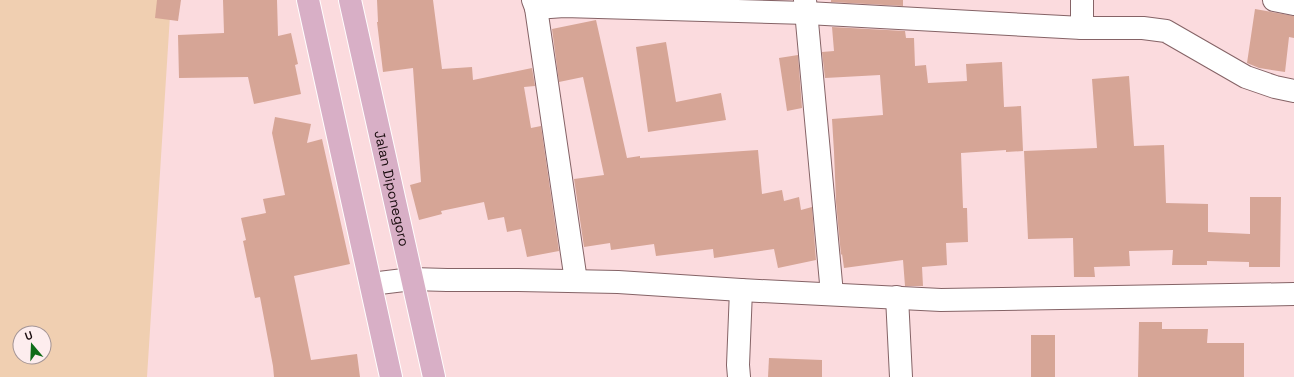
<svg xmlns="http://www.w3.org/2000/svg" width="1294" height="377" font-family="'Space Grotesk',sans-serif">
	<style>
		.green { fill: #f0cfb1; fill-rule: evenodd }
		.building { fill: #d6a596 }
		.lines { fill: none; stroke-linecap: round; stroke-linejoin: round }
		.street-casing { stroke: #856366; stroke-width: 24 }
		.primary-casing { stroke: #fff; stroke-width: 24 }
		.street { stroke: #fff; stroke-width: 22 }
		.primary { stroke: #d8afc6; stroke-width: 22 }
		.labels { text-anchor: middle; stroke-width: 3.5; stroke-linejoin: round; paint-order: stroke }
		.street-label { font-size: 14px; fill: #1b0e10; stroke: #fdedee }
	</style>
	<rect width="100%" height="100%" fill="#fbdbde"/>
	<path class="green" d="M0,0H171L147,377H0ZM20,333H44V357H20Z"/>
	<g class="building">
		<polygon points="157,0 181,0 178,21 155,18"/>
		<polygon points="223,0 277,0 278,36 291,33 298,64 295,65 301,94 254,104 248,77 179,78 178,35 224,33"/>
		<polygon points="377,0 433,0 442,69 472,67 473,80 532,68 535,86 524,87 531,128 541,126 559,251 527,257 521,229 507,232 504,217 488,220 484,202 441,211 442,214 419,220 410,185 421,182 413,68 383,72 377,22 378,22"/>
		<polygon points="831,0 903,0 903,6 831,2"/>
		<polygon points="1255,9 1294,16 1294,38 1289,37 1285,72 1259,68 1247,63"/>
		<polygon points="596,20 627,158 640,156 640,158 758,150 762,194 782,190 784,201 799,197 801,210 812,207 816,260 778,268 774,249 714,258 713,249 656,256 654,244 611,250 610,243 584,247 574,179 604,175 583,77 559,82 552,29"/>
		<polygon points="832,27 905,31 906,38 914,38 915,66 926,65 928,83 967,81 966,64 1002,62 1004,107 1021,106 1023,151 1006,152 1006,150 961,153 963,208 967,208 968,242 946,243 947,265 922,267 923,286 905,286 903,260 844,268 842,254 841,255 836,202 834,152 832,119 883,115 880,75 825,78 822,52 834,51"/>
		<polygon points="666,42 676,102 721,93 726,120 648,132 636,47"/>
		<polygon points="798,55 802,108 787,111 779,58"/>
		<polygon points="1129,76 1134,146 1164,145 1166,203 1208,204 1208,232 1250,234 1250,197 1281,197 1280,267 1249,267 1249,262 1207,261 1207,265 1172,265 1173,250 1129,251 1130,266 1094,267 1095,277 1074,277 1073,238 1028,239 1024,151 1097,148 1092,79"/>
		<polygon points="275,117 311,124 307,143 322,139 350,264 294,276 311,360 357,354 360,377 274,377 273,366 260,297 255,298 243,241 246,240 241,218 266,213 263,199 285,195 272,133"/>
		<polygon points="1139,322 1162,322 1162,329 1208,329 1207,343 1244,343 1244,377 1138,377"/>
		<rect x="1031" y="335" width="24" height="42"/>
		<polygon points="769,358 822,360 822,377 768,377"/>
	</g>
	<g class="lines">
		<g class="street-casing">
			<g id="street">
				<polyline points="533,0 536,8 564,6 807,13 1082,28 1143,28 1166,31 1246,77 1275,87 1294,91"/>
				<polyline points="805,0 832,294"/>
				<polyline points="1082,0 1082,28"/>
				<polyline points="1274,0 1294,4"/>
				<polyline points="536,8 576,281"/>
				<polyline points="371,284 412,279 447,280 518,280 618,282 741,290 941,300 1294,294"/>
				<polyline points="897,297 901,377"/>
				<polyline points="739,377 738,365 741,290"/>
			</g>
		</g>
		<g class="primary-casing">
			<g id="primary">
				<polyline points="308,0 391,377"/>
				<path id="s1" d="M350,0L434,377"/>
			</g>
		</g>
		<use href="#street" class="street"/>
		<use href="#primary" class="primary"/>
	</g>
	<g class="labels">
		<g class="street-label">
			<text dy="5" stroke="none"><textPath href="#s1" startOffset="193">Jalan Diponegoro</textPath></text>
		</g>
	</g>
	<g transform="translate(32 345) rotate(341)"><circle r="19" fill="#fdedee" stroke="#a39495"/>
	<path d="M0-3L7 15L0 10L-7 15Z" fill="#0e6c17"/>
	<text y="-6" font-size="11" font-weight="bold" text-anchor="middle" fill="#1b0e10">U</text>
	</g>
</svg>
